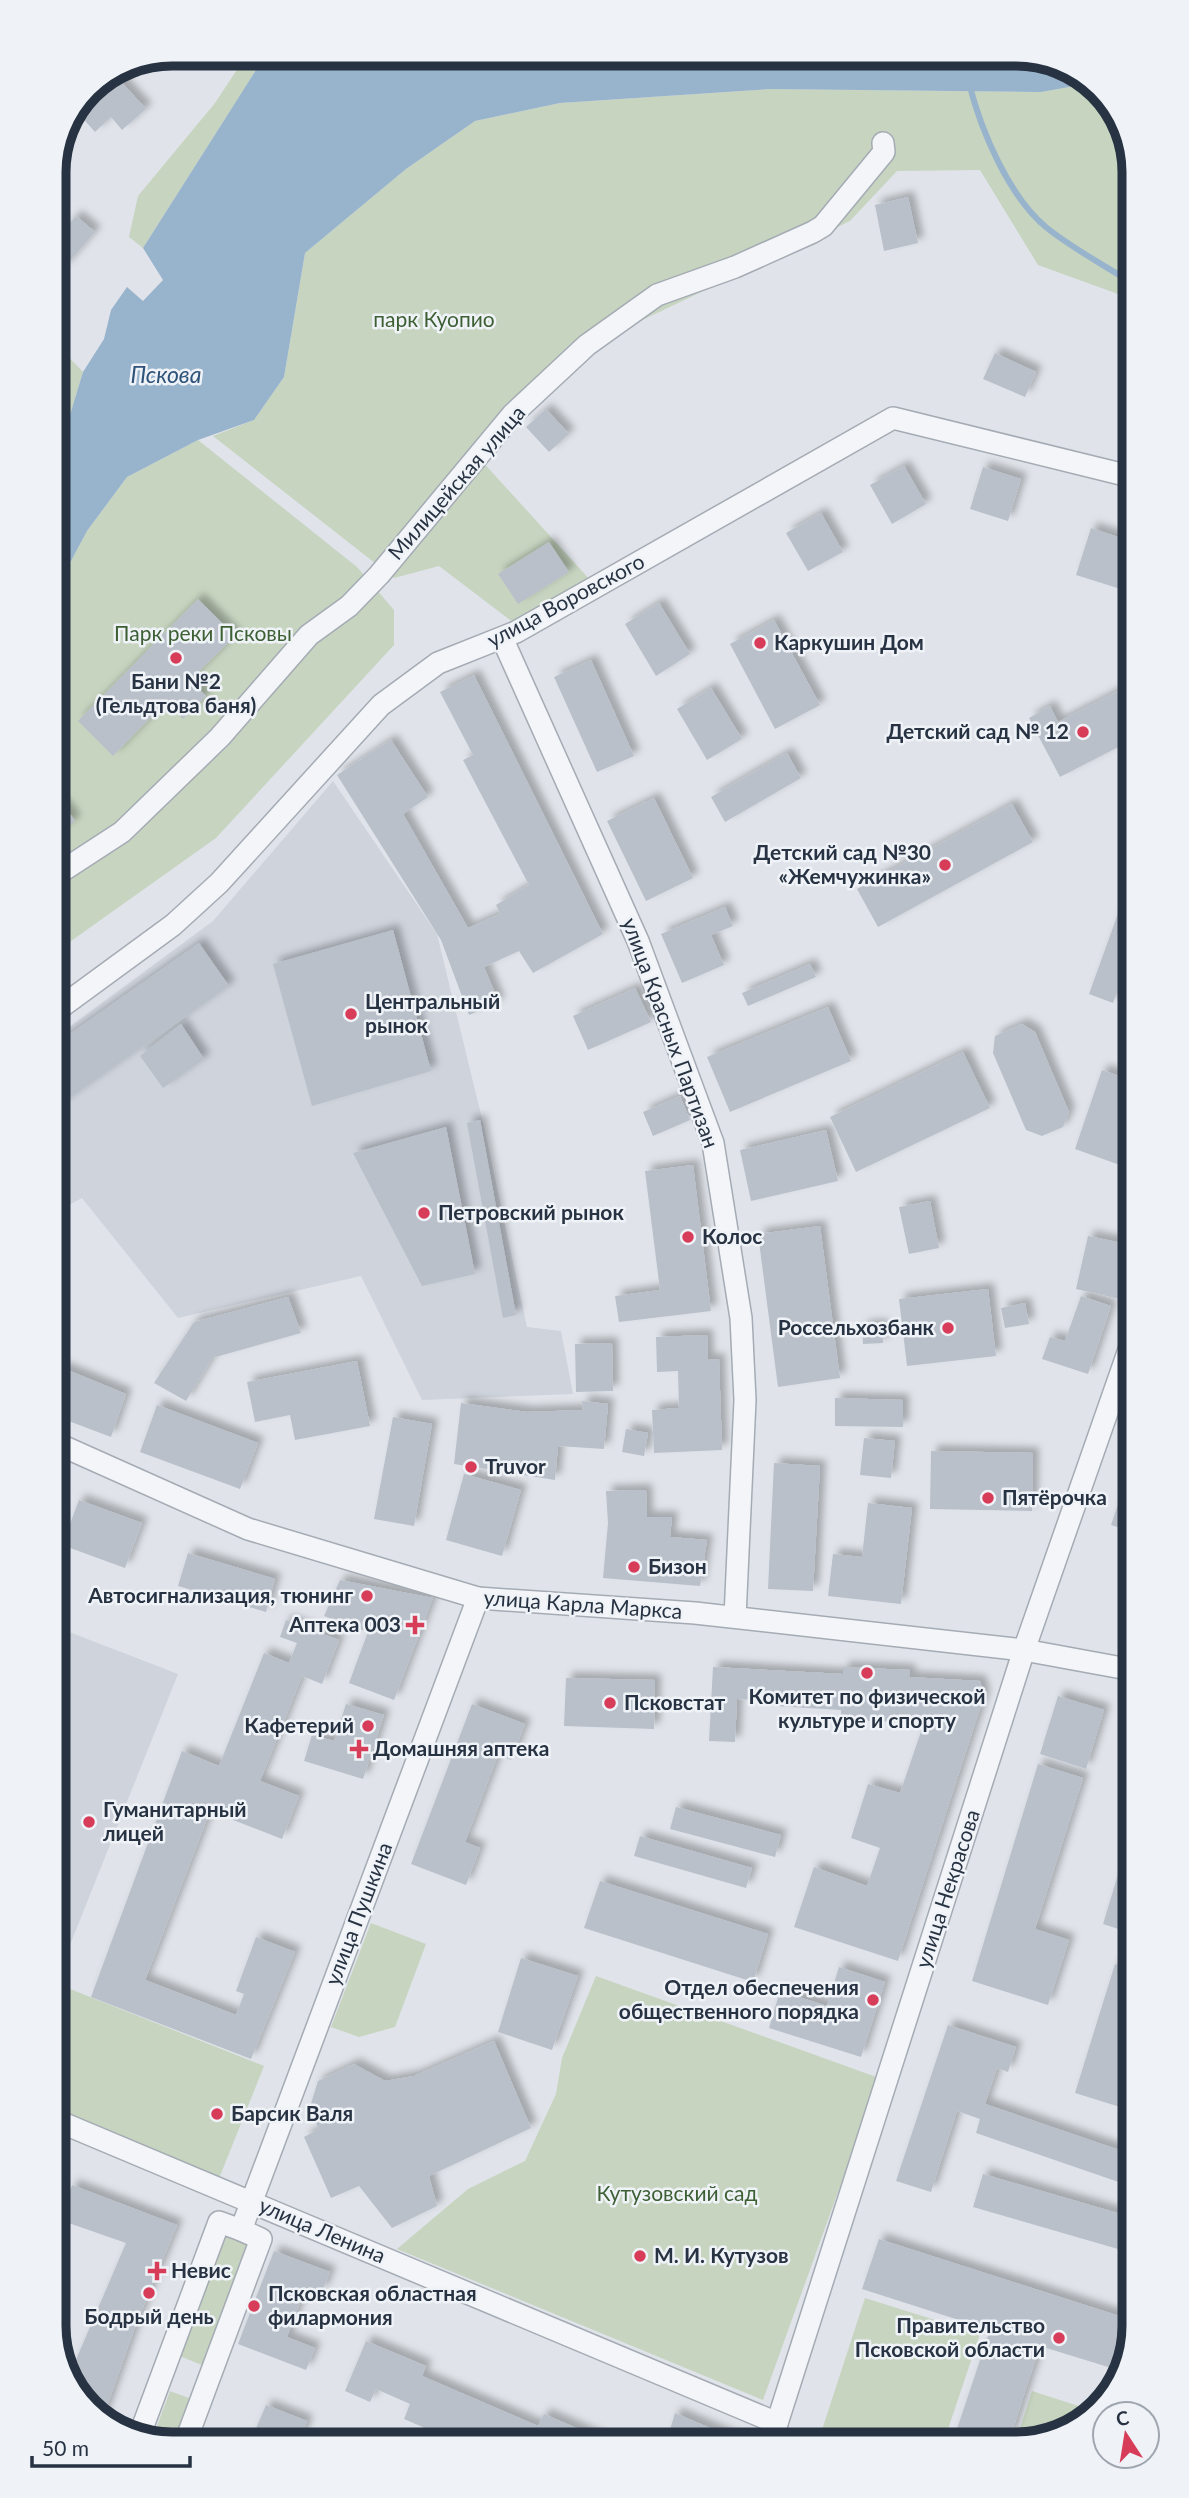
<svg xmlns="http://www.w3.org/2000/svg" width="1189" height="2498" font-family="Lato,sans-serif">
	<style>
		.built { fill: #ced3dc }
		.green { fill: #c6d4c0 }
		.water { fill: #98b3cc }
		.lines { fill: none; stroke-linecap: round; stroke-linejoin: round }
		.stream { stroke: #98b3cc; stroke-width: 6 }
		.building { fill: #b9c0ca; filter: url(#shadow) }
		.minor-casing { stroke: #a5abb4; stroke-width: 24 }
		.minor { stroke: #f3f5f8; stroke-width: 21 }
		.poi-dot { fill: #d73c59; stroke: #eff3f7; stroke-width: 2.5 }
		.labels { text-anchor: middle; stroke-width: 5; stroke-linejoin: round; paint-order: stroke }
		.park-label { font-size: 21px; fill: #3d5f34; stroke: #eff3f7 }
		.street-label { font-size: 21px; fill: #273242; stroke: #eff3f7 }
		.poi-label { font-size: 21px; font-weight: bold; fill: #273242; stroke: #eff3f7; text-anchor: start }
		.water-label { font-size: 23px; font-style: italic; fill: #2e5279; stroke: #eff3f7 }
		.rim { fill: none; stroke: #273242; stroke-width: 9 }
	</style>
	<defs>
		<filter id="shadow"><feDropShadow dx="6" dy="-6" stdDeviation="3.5" flood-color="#0004"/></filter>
	</defs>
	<rect width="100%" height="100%" fill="#e0e4ea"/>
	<g class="built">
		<polygon points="333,781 437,934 484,1127 527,1327 561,1331 573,1394 422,1400 361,1276 178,1318 82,1198 57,1211 57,1036 213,921"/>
		<polygon points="59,1628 178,1674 60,1970"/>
	</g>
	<g class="green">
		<polygon points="242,62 261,62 143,248 129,237 138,196 215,103"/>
		<polygon points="1092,83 1128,134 1129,298 1038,265 980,170 897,171 850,221 611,335 481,460 591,581 514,623 439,566 394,578 213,436 254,420 284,377 305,253 406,169 475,121 560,103 771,89 1041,92"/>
		<polygon points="55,343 83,372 66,428 67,447 55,462"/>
		<polygon points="198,440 357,567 394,610 394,645 216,838 57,951 56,589 87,531 127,477"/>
		<polygon points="371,1923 426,1944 395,2027 359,2037 331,2027"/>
		<polygon points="596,1976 879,2078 763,2400 397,2249 468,2189 525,2161 556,2094 562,2058"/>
		<polygon points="60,1985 264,2066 218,2181 60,2116"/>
		<polygon points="223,2229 254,2240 207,2367 177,2355"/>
		<polygon points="865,2298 980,2334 945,2438 819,2439"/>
		<polygon points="170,2391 194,2400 181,2435 157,2426"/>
		<polygon points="1032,2391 1091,2410 1055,2437 1017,2438"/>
	</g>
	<polygon class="water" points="1025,55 1089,79 1092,83 1041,92 771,89 560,103 475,121 406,169 305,253 284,377 254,420 198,440 127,477 87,531 56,589 55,462 67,447 66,428 83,372 104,339 111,310 127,287 143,301 163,280 143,248 261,62"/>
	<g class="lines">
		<g class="stream">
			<path d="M969,83C981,131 1009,197 1047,228C1072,248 1102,264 1129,281"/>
			<polyline points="55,417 66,428"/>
		</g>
	</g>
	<g class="building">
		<polygon points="116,76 146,109 122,130 111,117 95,132 78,113 89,100 86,96 88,90 103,80 107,84"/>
		<polygon points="908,197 918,243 884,251 875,205"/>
		<polygon points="76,216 95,232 63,269 55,261 55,240"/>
		<polygon points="995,353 1036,372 1025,397 983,379"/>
		<polygon points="546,409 569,434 549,452 526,427"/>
		<polygon points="904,466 926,504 892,524 870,485"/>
		<polygon points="983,467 1021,479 1008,521 970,509"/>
		<polygon points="821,513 843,552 808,571 786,533"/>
		<polygon points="1091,528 1130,541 1130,592 1076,575"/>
		<polygon points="549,542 569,572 518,604 498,574"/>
		<polygon points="198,599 235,636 190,680 206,696 183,719 166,702 113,756 78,721"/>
		<polygon points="659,603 690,654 656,676 625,624"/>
		<polygon points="774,620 820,705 775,729 730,644"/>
		<polygon points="591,660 634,756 597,772 554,677"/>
		<polygon points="474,675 603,934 533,973 519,951 484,967 499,1003 469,1015 441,940 337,775 391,740 428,797 403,814 468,928 500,914 496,905 529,885 463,760 473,755 440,692"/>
		<polygon points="1130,685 1130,741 1060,777 1029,718 1050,706 1058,722"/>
		<polygon points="711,688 742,739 707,760 677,709"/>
		<polygon points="787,753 801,778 725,822 711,797"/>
		<polygon points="654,798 693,878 646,901 607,821"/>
		<polygon points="63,804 75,821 56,834 56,809"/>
		<polygon points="1012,804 1033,842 878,927 857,889"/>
		<polygon points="725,907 733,926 711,935 724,965 682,983 661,934"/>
		<polygon points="1120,908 1131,912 1131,953 1113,1003 1089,994"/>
		<polygon points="393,930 431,1071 312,1106 273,964"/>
		<polygon points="199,943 229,986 57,1107 57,1043"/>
		<polygon points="810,964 816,977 748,1006 742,993"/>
		<polygon points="635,988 651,1022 588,1050 573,1016"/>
		<polygon points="828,1007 851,1061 730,1112 707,1057"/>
		<polygon points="181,1024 204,1059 163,1088 140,1056"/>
		<polygon points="1022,1024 1035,1032 1069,1112 1063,1127 1042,1136 1026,1130 993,1053 995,1036"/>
		<polygon points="963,1052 990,1108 856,1172 830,1117"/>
		<polygon points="1102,1070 1131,1080 1131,1169 1075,1149"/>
		<polygon points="680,1096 690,1120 653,1136 643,1112"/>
		<polygon points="480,1120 516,1315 503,1318 467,1123"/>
		<polygon points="446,1127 475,1274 422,1286 353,1153"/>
		<polygon points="826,1130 838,1181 751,1201 740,1150"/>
		<polygon points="693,1165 711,1311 619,1322 615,1296 660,1290 645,1171"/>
		<polygon points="930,1201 939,1248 909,1254 899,1207"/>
		<polygon points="820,1226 840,1378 778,1387 758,1234"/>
		<polygon points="1088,1236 1132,1245 1132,1267 1124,1300 1076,1289"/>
		<polygon points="988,1289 996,1356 907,1366 899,1299"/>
		<polygon points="1081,1296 1111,1306 1088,1374 1042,1359 1050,1337 1065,1341"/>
		<polygon points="288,1297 301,1333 212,1358 186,1401 154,1383 194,1322"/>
		<polygon points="1025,1303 1029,1324 1005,1328 1001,1308"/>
		<polygon points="882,1325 883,1343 863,1344 862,1326"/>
		<polygon points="707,1335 708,1360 719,1359 722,1450 654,1453 652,1410 679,1408 678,1371 657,1372 656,1337"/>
		<polygon points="612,1343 613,1391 576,1392 575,1344"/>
		<polygon points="357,1361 370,1426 295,1440 290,1415 255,1422 247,1382"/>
		<polygon points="58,1366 126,1394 111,1437 58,1417"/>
		<polygon points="835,1398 903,1400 903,1427 835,1426"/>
		<polygon points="582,1401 608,1404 604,1449 558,1446 555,1480 454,1464 461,1403 527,1412 583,1410"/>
		<polygon points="157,1405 258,1443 240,1489 140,1452"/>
		<polygon points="393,1417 432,1424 414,1526 374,1519"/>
		<polygon points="626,1429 648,1433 644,1456 622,1452"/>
		<polygon points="864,1438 895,1441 891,1478 860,1475"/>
		<polygon points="931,1451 1033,1453 1032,1511 930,1509"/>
		<polygon points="774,1463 820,1466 813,1591 768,1589"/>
		<polygon points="1132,1463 1132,1532 1111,1525"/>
		<polygon points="464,1474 521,1490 502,1556 446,1540"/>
		<polygon points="646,1490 647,1517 672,1517 670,1537 707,1540 700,1586 603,1578 608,1523 606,1491"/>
		<polygon points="79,1500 142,1523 125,1568 62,1545"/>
		<polygon points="868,1503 912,1508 901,1604 828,1596 833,1554 862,1557"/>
		<polygon points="188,1553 275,1579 266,1612 178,1586"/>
		<polygon points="340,1580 433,1598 394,1700 349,1683 368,1632 324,1616"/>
		<polygon points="286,1620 339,1640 322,1684 302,1676 260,1781 299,1796 282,1839 210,1811 145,1980 236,2015 244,1994 236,1991 256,1937 295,1952 251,2059 91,1997 182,1751 219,1766 264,1653 289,1663 297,1643 280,1637"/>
		<polygon points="713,1667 843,1674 843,1667 910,1670 909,1677 980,1681 984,1696 898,1961 794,1927 814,1867 867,1886 880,1848 851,1838 868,1784 900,1793 924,1723 841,1720 841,1710 775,1706 776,1701 737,1699 735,1742 709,1741"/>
		<polygon points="566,1678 655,1680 654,1729 564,1726"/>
		<polygon points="1058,1696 1104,1710 1086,1769 1040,1754"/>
		<polygon points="346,1704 384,1715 363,1779 304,1761 312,1735 334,1741"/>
		<polygon points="472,1704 525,1724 511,1760 498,1755 465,1842 480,1848 466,1885 411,1864"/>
		<polygon points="1038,1764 1083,1778 1035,1929 1069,1940 1048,2005 972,1981"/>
		<polygon points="676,1807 781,1835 775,1857 670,1829"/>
		<polygon points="640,1836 752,1868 746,1888 634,1856"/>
		<polygon points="1120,1868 1133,1872 1134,1934 1103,1924"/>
		<polygon points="600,1881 768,1934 753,1982 584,1928"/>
		<polygon points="521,1958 578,1976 552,2050 498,2032"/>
		<polygon points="1115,1964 1134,1970 1134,2062 1120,2107 1075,2093"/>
		<polygon points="839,1967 885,1982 861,2057 769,2028 780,1991 827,2006"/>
		<polygon points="948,2025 1016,2047 1008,2072 997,2068 985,2104 1134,2155 1133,2187 976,2133 980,2119 957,2111 931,2192 896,2181"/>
		<polygon points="494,2041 531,2128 429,2176 437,2206 392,2228 359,2186 331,2198 304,2137 319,2129 309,2110 318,2081 354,2064 385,2081 414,2076"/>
		<polygon points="983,2174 1128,2216 1118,2249 973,2207"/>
		<polygon points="72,2185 177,2225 137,2322 102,2420 69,2376 126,2243 60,2220"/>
		<polygon points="1134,2233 1135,2280 1120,2275"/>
		<polygon points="879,2239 1135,2321 1121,2371 1040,2346 1010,2438 954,2438 990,2330 862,2289"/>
		<polygon points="274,2251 330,2272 322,2292 306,2286 287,2337 315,2348 306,2370 238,2344"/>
		<polygon points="366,2341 426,2366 422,2376 538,2426 544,2414 604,2440 455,2441 404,2419 410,2404 376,2389 370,2402 345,2391"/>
		<polygon points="266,2405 307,2421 299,2443 250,2443"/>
		<polygon points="675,2413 703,2425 739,2440 667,2440"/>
	</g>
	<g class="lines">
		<g class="minor-casing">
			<g id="minor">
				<polyline points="503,640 638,941 713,1143 741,1318 745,1400 735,1617"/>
				<polyline points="56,875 122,832 220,737 309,635 349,606 379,575 513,414 587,345 657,295 735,267 813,232 823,226 884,152 883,143"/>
				<polyline points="57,1010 173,925 219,883 381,705 438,663 516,632 893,418 1129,476"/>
				<polyline points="58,1444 248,1529 478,1598 695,1613 1024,1650 1133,1670"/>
				<polyline points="60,2122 777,2423"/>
				<polyline points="140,2434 219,2222 241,2230"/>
				<polyline points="772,2439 1024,1650 1132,1341"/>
				<polyline points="185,2443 261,2239 241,2230 478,1598"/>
			</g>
		</g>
		<use href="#minor" class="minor"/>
	</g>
	<g class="poi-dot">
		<circle cx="760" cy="643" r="7"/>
		<circle cx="176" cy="658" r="7"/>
		<circle cx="1083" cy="732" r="7"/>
		<circle cx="945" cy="865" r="7"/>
		<circle cx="351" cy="1014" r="7"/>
		<circle cx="424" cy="1213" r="7"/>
		<circle cx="688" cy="1237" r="7"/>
		<circle cx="948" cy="1328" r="7"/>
		<circle cx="471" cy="1467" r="7"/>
		<circle cx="988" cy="1498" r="7"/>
		<circle cx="634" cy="1567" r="7"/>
		<circle cx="367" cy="1596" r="7"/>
		<path d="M411.5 1614.5h7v7h7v7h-7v7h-7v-7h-7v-7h7z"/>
		<circle cx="867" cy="1673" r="7"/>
		<circle cx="610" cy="1703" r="7"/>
		<circle cx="368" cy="1726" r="7"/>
		<path d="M355.5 1738.5h7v7h7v7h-7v7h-7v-7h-7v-7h7z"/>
		<circle cx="89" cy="1822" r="7"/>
		<circle cx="873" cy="2000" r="7"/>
		<circle cx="217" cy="2114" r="7"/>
		<circle cx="640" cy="2256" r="7"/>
		<path d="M153.5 2260.5h7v7h7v7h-7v7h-7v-7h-7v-7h7z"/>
		<circle cx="149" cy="2293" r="7"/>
		<circle cx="254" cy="2306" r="7"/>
		<circle cx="1059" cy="2338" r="7"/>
	</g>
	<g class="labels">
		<g class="park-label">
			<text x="434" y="327">парк Куопио</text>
			<text x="203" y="641">Парк реки Псковы</text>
			<text x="677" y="2201">Кутузовский сад</text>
		</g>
		<g class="street-label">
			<text transform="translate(457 483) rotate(-49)" y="7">Милицейская улица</text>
			<text transform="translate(566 601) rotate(-28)" y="7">улица Воровского</text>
			<text transform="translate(670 1033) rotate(70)" y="7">улица Красных Партизан</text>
			<text transform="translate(583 1605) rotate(4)" y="7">улица Карла Маркса</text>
			<text transform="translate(948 1889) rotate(-72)" y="7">улица Некрасова</text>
			<text transform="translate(359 1914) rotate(-69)" y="7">улица Пушкина</text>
			<text transform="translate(322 2231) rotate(23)" y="7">улица Ленина</text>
		</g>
		<g class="poi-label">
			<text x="774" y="650">Каркушин Дом</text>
			<text x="176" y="689" text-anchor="middle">Бани №2<tspan x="176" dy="24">(Гельдтова баня)</tspan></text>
			<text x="1069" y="739" text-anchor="end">Детский сад № 12</text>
			<text x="931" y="860" text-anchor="end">Детский сад №30<tspan x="931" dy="24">«Жемчужинка»</tspan></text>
			<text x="365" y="1009">Центральный<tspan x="365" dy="24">рынок</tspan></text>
			<text x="438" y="1220">Петровский рынок</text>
			<text x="702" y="1244">Колос</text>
			<text x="934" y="1335" text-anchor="end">Россельхозбанк</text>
			<text x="485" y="1474">Truvor</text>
			<text x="1002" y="1505">Пятёрочка</text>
			<text x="648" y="1574">Бизон</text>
			<text x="353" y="1603" text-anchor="end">Автосигнализация, тюнинг</text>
			<text x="401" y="1632" text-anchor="end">Аптека 003</text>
			<text x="867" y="1704" text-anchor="middle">Комитет по физической<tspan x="867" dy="24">культуре и спорту</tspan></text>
			<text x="624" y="1710">Псковстат</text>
			<text x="354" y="1733" text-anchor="end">Кафетерий</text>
			<text x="373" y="1756">Домашняя аптека</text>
			<text x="103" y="1817">Гуманитарный<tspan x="103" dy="24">лицей</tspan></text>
			<text x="859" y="1995" text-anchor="end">Отдел обеспечения<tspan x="859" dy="24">общественного порядка</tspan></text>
			<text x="231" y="2121">Барсик Валя</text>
			<text x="654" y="2263">М. И. Кутузов</text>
			<text x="171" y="2278">Невис</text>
			<text x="268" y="2301">Псковская областная<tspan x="268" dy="24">филармония</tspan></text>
			<text x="149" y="2324" text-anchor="middle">Бодрый день</text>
			<text x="1045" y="2333" text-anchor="end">Правительство<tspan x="1045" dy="24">Псковской области</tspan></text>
		</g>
		<g class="water-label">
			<text x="166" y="383">Пскова</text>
		</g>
	</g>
	<path d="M0 0H1189V2498H0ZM172 66H1016A106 106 0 0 1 1122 172V2326A106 106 0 0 1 1016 2432H172A106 106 0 0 1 66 2326V172A106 106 0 0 1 172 66Z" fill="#eff3f7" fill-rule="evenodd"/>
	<path class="rim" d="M172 66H1016A106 106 0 0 1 1122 172V2326A106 106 0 0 1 1016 2432H172A106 106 0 0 1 66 2326V172A106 106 0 0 1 172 66Z"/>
	<g transform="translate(1126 2435) rotate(348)"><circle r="33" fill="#eff3f7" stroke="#9fa6af" stroke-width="2"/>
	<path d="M0-5L12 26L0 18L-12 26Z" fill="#d73c59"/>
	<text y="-10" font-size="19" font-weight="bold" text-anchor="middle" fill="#273242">С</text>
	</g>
	<path d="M32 2456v10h158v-10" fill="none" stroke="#273242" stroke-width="3.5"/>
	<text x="42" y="2456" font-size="21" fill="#273242" stroke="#eff3f7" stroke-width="5" paint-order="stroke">50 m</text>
</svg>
